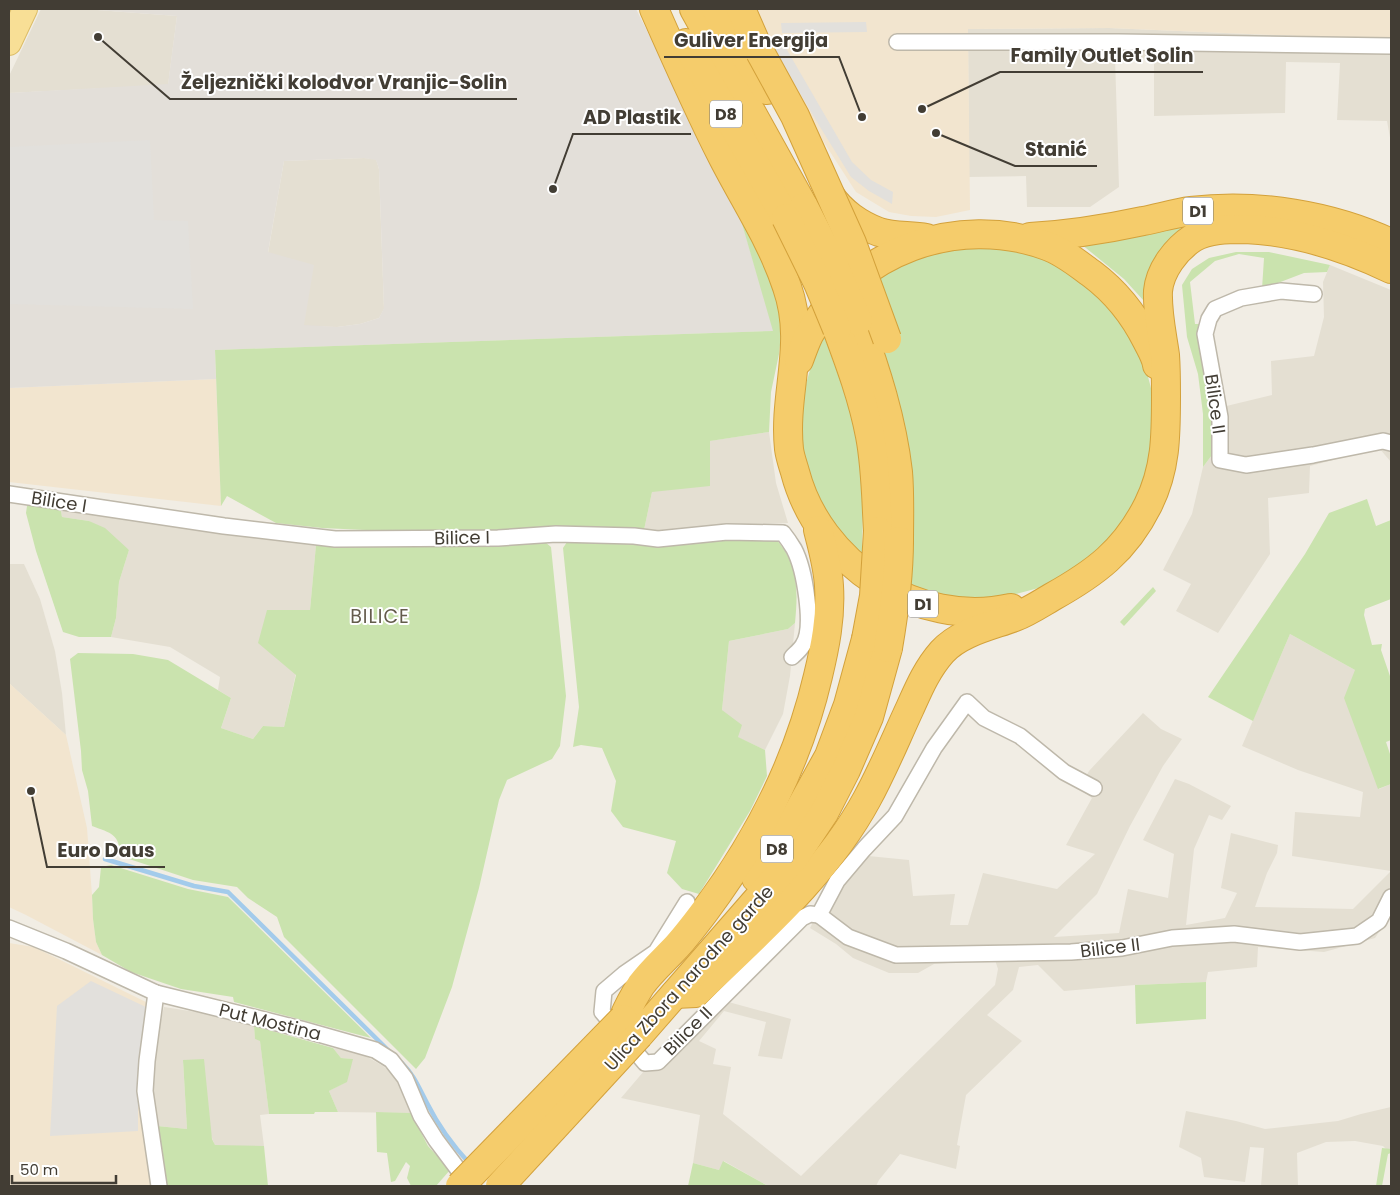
<svg xmlns="http://www.w3.org/2000/svg" width="1400" height="1195" font-family="Poppins,sans-serif">
	<style>
		.residential { fill: #e4dfd2 }
		.commercial { fill: #f2e5cf }
		.industrial { fill: #e3dfd9; fill-rule: evenodd }
		.green { fill: #cae3ae }
		.parking { fill: #e2e0dc }
		.lines { fill: none; stroke-linecap: round; stroke-linejoin: round }
		.stream { stroke: #a3cbeb; stroke-width: 4.5 }
		.street-casing { stroke: #beb8aa; stroke-width: 18 }
		.primary-casing { stroke: #dcbd67; stroke-width: 26 }
		.highway-casing { stroke: #d3a13b; stroke-width: 30 }
		.street { stroke: #fff; stroke-width: 15 }
		.primary { stroke: #f8df96; stroke-width: 24 }
		.highway { stroke: #f5cc6b; stroke-width: 28 }
		.highway-bridge-casing { stroke: #d3a13b; stroke-width: 30; stroke-linecap: butt }
		.highway-bridge { stroke: #f5cc6b; stroke-width: 28 }
		.labels { text-anchor: middle; stroke-width: 4; stroke-linejoin: round; paint-order: stroke }
		.shield { fill: #fff; stroke: #7b7771; stroke-width: 1 }
		.shield-label { font-size: 16px; font-weight: bold; fill: #423d34 }
		.street-label { font-size: 18px; fill: #423d34; stroke: #fff }
		.neighbourhood-label { font-size: 19px; letter-spacing: 1px; fill: #645c4c; stroke: #fff }
		.leader { fill: none; stroke: #423d34; stroke-width: 2 }
		.callout-dot { fill: #423d34; stroke: #fff; stroke-width: 2 }
		.callout-label { font-size: 19px; text-anchor: middle; font-weight: bold; fill: #423d34; stroke: #fff; stroke-width: 4; stroke-linejoin: round; paint-order: stroke }
	</style>
	<rect width="100%" height="100%" fill="#f1ede4"/>
	<g class="residential">
		<polygon points="41,9 84,9 177,16 168,85 9,93 9,76"/>
		<polygon points="1109,28 1391,40 1391,143 1387,121 1337,120 1340,63 1286,62 1285,113 1154,116 1154,59 1115,57 1119,187 1090,207 1027,207 1026,176 969,177 968,29"/>
		<polygon points="364,158 376,159 379,169 384,309 379,318 360,324 337,327 304,326 268,253 284,161"/>
		<polygon points="1330,265 1391,290 1391,462 1379,448 1310,466 1309,493 1268,498 1270,554 1218,633 1176,611 1191,584 1163,570 1192,514 1203,467 1215,451 1214,409 1272,395 1271,361 1314,356 1324,317 1323,282"/>
		<polygon points="769,432 776,483 788,523 723,525 666,533 644,530 652,492 709,441"/>
		<polygon points="60,506 316,545 310,610 284,727 263,726 253,739 221,728 231,698 218,690 220,677 170,647 111,637 116,618 119,582 129,550 89,521 62,517"/>
		<polygon points="9,564 24,564 40,599 55,651 62,693 66,735 9,683"/>
		<polygon points="795,623 790,676 783,714 765,750 737,737 722,710 729,641 788,629"/>
		<polygon points="1290,634 1355,670 1379,789 1391,784 1391,914 1375,938 1324,952 1258,947 1257,967 1208,972 1206,982 1135,985 1064,991 1038,965 1019,967 1013,990 987,1015 1022,1041 966,1095 957,1145 960,1146 956,1169 900,1154 879,1180 876,1186 768,1186 724,1161 719,1170 693,1163 700,1115 621,1098 679,1030 714,998 791,1019 782,1059 758,1056 766,1022 724,1011 699,1041 716,1049 713,1064 731,1067 723,1114 801,1176 995,985 998,969 995,960 934,964 918,973 889,973 853,958 836,944 810,928 848,854 909,860 913,896 955,894 950,925 968,925 983,873 1057,889 1095,854 1066,845 1092,798 1079,789 1089,771 1143,713 1161,729 1182,739 1163,766 1130,826 1097,894 1054,937 1119,933 1128,889 1168,898 1174,854 1143,840 1175,779 1189,784 1231,806 1222,820 1209,815 1194,849 1186,925 1225,918 1237,893 1221,888 1231,833 1278,845 1277,853 1267,873 1255,907 1353,909 1391,871 1292,856 1295,812 1360,817 1363,792 1298,770 1242,746"/>
		<polygon points="164,1007 228,1017 254,1026 255,1039 260,1040 269,1114 260,1115 264,1146 215,1146 183,1061 187,1129 157,1126 149,1090 153,1053"/>
		<polygon points="333,1048 364,1055 383,1066 393,1075 407,1099 411,1113 338,1112 329,1091 346,1082 352,1059 341,1058"/>
		<polygon points="1391,1107 1391,1154 1383,1146 1355,1141 1326,1142 1297,1153 1298,1186 1261,1186 1264,1148 1250,1147 1245,1182 1204,1177 1201,1158 1179,1147 1186,1111 1236,1121 1265,1129 1338,1121 1361,1114"/>
	</g>
	<g class="commercial">
		<polygon points="748,9 1391,9 1391,40 1109,28 968,29 970,210 936,217 911,216 889,212 856,192 803,110"/>
		<polygon points="216,379 221,506 9,482 9,388"/>
		<polygon points="9,683 66,735 87,828 92,895 93,919 96,942 102,955 26,915 9,907"/>
		<polygon points="9,943 34,947 148,1003 155,1186 9,1186"/>
	</g>
	<path class="industrial" d="M84,9H636L738,210L774,331L215,350L216,379L9,388V93L168,84L177,16ZM364,158L376,160L379,169L384,308L379,318L360,324L337,327L304,325L314,265L268,252L284,161Z"/>
	<g class="green">
		<polygon points="738,210 779,294 782,319 781,336 779,354 771,392 769,432 710,441 710,486 652,492 644,530 594,528 409,532 322,528 276,523 227,496 221,506 215,350 773,331"/>
		<polygon points="1184,223 1193,227 1167,243 1149,270 1144,301 1124,279 1081,244"/>
		<polygon points="1011,244 1065,267 1113,306 1142,353 1154,400 1156,424 1148,476 1127,519 1091,559 1046,586 1016,594 988,598 958,598 936,594 908,585 881,348 875,273 911,252"/>
		<polygon points="1236,252 1269,252 1330,265 1327,272 1304,273 1262,289 1264,258 1239,254 1215,261 1190,282 1195,324 1201,324 1214,409 1215,451 1203,467 1203,414 1198,374 1187,337 1182,285 1192,269 1209,258"/>
		<path d="M824,336C841,381 857,425 862,473C864,501 862,530 862,559L839,536L821,506L802,452L801,420L804,391L812,363Z"/>
		<polygon points="1367,499 1376,526 1391,520 1391,599 1365,609 1364,615 1372,645 1382,644 1381,650 1391,679 1391,740 1386,742 1391,757 1391,784 1378,789 1344,698 1355,670 1290,634 1253,721 1208,697 1305,554 1329,513"/>
		<polygon points="31,503 60,506 62,517 89,521 105,528 129,550 119,582 116,618 111,637 79,637 63,632 36,551 26,513 27,506"/>
		<path d="M754,538H775C799,564 798,591 795,623L788,629L729,641L722,710L742,725L738,737L765,750L767,776L750,811L699,894L682,889L667,873L676,841L623,827L611,811L616,781L602,748L581,745L573,747L579,707L563,548L567,542L582,540L632,541L658,546L693,544L709,540Z"/>
		<path d="M545,542L551,547L566,696L560,746L552,759L507,780L499,800L479,888L452,987L425,1058L416,1069L284,937L277,917L248,898L237,887L193,880L120,856C120,834 111,833 92,826L88,791L82,770L81,751L70,659L78,653L133,654L168,660L231,698L221,728L253,739L263,726L284,727L296,675L258,643L267,610H310L316,545Z"/>
		<polygon points="1153,587 1156,591 1124,626 1120,622"/>
		<polygon points="111,865 188,889 228,897 371,1038 234,1002 233,997 181,989 131,972 102,955 96,942 93,919 92,895 99,887 101,867"/>
		<polygon points="1206,982 1206,1019 1136,1024 1135,985"/>
		<polygon points="254,1026 333,1048 341,1058 353,1059 347,1082 329,1091 338,1112 315,1112 314,1114 269,1114 260,1041 255,1039"/>
		<polygon points="204,1059 212,1139 215,1145 264,1146 268,1186 165,1186 163,1154 157,1126 187,1129 183,1060"/>
		<polygon points="376,1112 411,1113 428,1146 450,1170 436,1186 411,1186 407,1178 410,1166 406,1162 395,1181 391,1182 387,1153 377,1152"/>
		<polygon points="1382,1148 1391,1149 1391,1153 1388,1154 1382,1186 1376,1186"/>
		<polygon points="723,1161 768,1186 688,1186 693,1163 719,1170"/>
	</g>
	<g class="parking">
		<polygon points="866,22 867,32 782,33 781,23"/>
		<polygon points="783,43 852,162 871,180 893,192 892,204 869,191 851,177 817,122 774,49"/>
		<polygon points="150,140 154,220 188,221 193,309 9,304 9,147"/>
		<polygon points="91,981 148,1008 138,1091 138,1131 50,1136 57,1006"/>
	</g>
	<g class="lines">
		<g class="stream">
			<polyline points="105,859 194,886 228,892 391,1053"/>
			<path d="M402,1063C414,1075 419,1088 427,1103C438,1125 453,1146 470,1164"/>
		</g>
		<g class="street-casing">
			<g id="street">
				<polyline points="897,42 1119,42 1391,46"/>
				<polyline points="1314,294 1281,291 1241,298 1215,309 1209,319 1205,334 1220,417 1220,460 1246,465 1313,455 1383,441 1391,443"/>
				<path d="M9,494L224,526L335,539L498,538L556,534L634,536L658,539L727,532L783,533C787,538 791,544 794,549C804,568 815,627 803,645C800,650 796,653 792,657"/>
				<polyline points="1094,788 1064,772 1020,736 984,718 967,702 934,748 895,816 864,849 837,881 819,915 848,937 896,955 1071,952 1122,948 1172,938 1234,934 1300,942 1357,936 1379,921 1391,897"/>
				<polyline points="687,902 656,952 624,974 604,991 602,1012 645,1063 658,1062 802,918 810,914 819,915"/>
				<polyline points="9,928 66,951 156,993 301,1029 375,1050 391,1060 405,1078 421,1116 436,1140 469,1184"/>
				<polyline points="156,993 147,1061 145,1091 159,1186"/>
			</g>
		</g>
		<g class="primary-casing">
			<polyline id="primary" points="9,43 25,9"/>
		</g>
		<g class="highway-casing">
			<g id="highway">
				<path d="M654,9C676,59 698,109 723,158C745,201 772,241 787,287C807,344 783,393 789,449C790,457 793,465 795,472C819,564 917,629 1011,608"/>
				<polyline points="694,9 804,207"/>
				<polyline points="716,9 767,90"/>
				<polyline points="741,9 759,50"/>
				<polyline points="686,43 786,218"/>
				<path d="M830,195C841,212 860,225 879,232C894,237 911,235 926,238"/>
				<path d="M1030,237C1068,235 1106,229 1143,221C1159,218 1175,213 1191,211C1258,203 1331,215 1391,243"/>
				<path d="M858,321C876,370 892,420 898,472C900,495 899,519 899,541"/>
				<path d="M837,329C850,364 863,399 870,436C876,467 876,499 878,531"/>
				<path d="M799,360C802,352 805,343 809,335C854,251 958,213 1047,246C1064,252 1078,264 1092,274C1116,292 1134,315 1147,341C1151,349 1156,357 1157,365"/>
				<polyline points="756,878 782,841 829,756 848,705 866,639"/>
				<path d="M675,994L696,993C758,933 826,875 867,799C883,770 896,738 910,708C919,688 927,669 942,652C960,632 991,626 1015,617C1028,612 1040,604 1052,597C1095,573 1125,551 1148,505C1166,469 1166,436 1166,396C1166,383 1166,369 1165,355C1162,334 1157,312 1158,291C1160,270 1176,249 1193,238C1208,229 1228,229 1245,229C1296,231 1345,247 1391,269"/>
				<path d="M623,1019C628,1007 634,996 641,985C651,971 665,959 677,946C687,935 696,923 705,911C758,840 798,762 818,676C825,647 831,617 829,586C828,567 823,549 818,530"/>
				<polyline points="639,1035 796,855 824,813 846,770 869,717 888,648"/>
			</g>
		</g>
		<use href="#street" class="street"/>
		<use href="#primary" class="primary"/>
		<use href="#highway" class="highway"/>
		<g class="highway-bridge-casing">
			<g id="highway-bridge">
				<polyline points="760,52 795,116 852,243 887,339"/>
				<polyline points="804,207 836,270 858,321"/>
				<polyline points="786,218 818,283 837,329"/>
				<polyline points="866,639 874,596 878,531"/>
				<path d="M888,648C894,613 899,577 899,541"/>
				<polyline points="460,1186 623,1019"/>
				<polyline points="500,1186 639,1035"/>
			</g>
		</g>
		<use href="#highway-bridge" class="highway-bridge"/>
	</g>
	<g class="labels">
		<g class="shield">
			<rect x="710" y="100.5" width="32" height="27" rx="4"/>
			<rect x="1183" y="197.5" width="30" height="27" rx="4"/>
			<rect x="908" y="590.5" width="30" height="27" rx="4"/>
			<rect x="761" y="835.5" width="32" height="27" rx="4"/>
		</g>
		<g class="shield-label">
			<text x="726" y="120">D8</text>
			<text x="1198" y="217">D1</text>
			<text x="923" y="610">D1</text>
			<text x="777" y="855">D8</text>
		</g>
		<g class="street-label">
			<text transform="translate(1215 404) rotate(82)" y="6">Bilice II</text>
			<text transform="translate(59 502) rotate(9)" y="6">Bilice I</text>
			<text transform="translate(462 538) rotate(-1)" y="6">Bilice I</text>
			<text transform="translate(1110 948) rotate(-7)" y="6">Bilice II</text>
			<text transform="translate(689 978) rotate(-48)" y="6">Ulica Zbora narodne garde</text>
			<text transform="translate(270 1022) rotate(14)" y="6">Put Mostina</text>
			<text transform="translate(688 1031) rotate(-45)" y="6">Bilice II</text>
		</g>
		<g class="neighbourhood-label">
			<text x="380" y="623">BILICE</text>
		</g>
	</g>
	<path class="leader" d="M862 117L839 57H664M922 109L1000 72H1203M98 37L170 99H517M553 189L573 134H691M936 133L1015 166H1097M31 791L47 867H165"/>
	<g class="callout-dot">
		<circle cx="862" cy="117" r="5"/>
		<circle cx="922" cy="109" r="5"/>
		<circle cx="98" cy="37" r="5"/>
		<circle cx="553" cy="189" r="5"/>
		<circle cx="936" cy="133" r="5"/>
		<circle cx="31" cy="791" r="5"/>
	</g>
	<g class="callout-label">
		<text x="751" y="47">Guliver Energija</text>
		<text x="1102" y="62">Family Outlet Solin</text>
		<text x="344" y="89">Željeznički kolodvor Vranjic-Solin</text>
		<text x="632" y="124">AD Plastik</text>
		<text x="1056" y="156">Stanić</text>
		<text x="106" y="857">Euro Daus</text>
	</g>
	<rect width="1400" height="1195" fill="none" stroke="#423d34" stroke-width="20"/>
	<path d="M12 1175v8h104v-8" fill="none" stroke="#423d34" stroke-width="2.5"/>
	<text x="20" y="1175" font-size="15" fill="#423d34" stroke="#ffffff" stroke-width="4" paint-order="stroke">50 m</text>
</svg>
